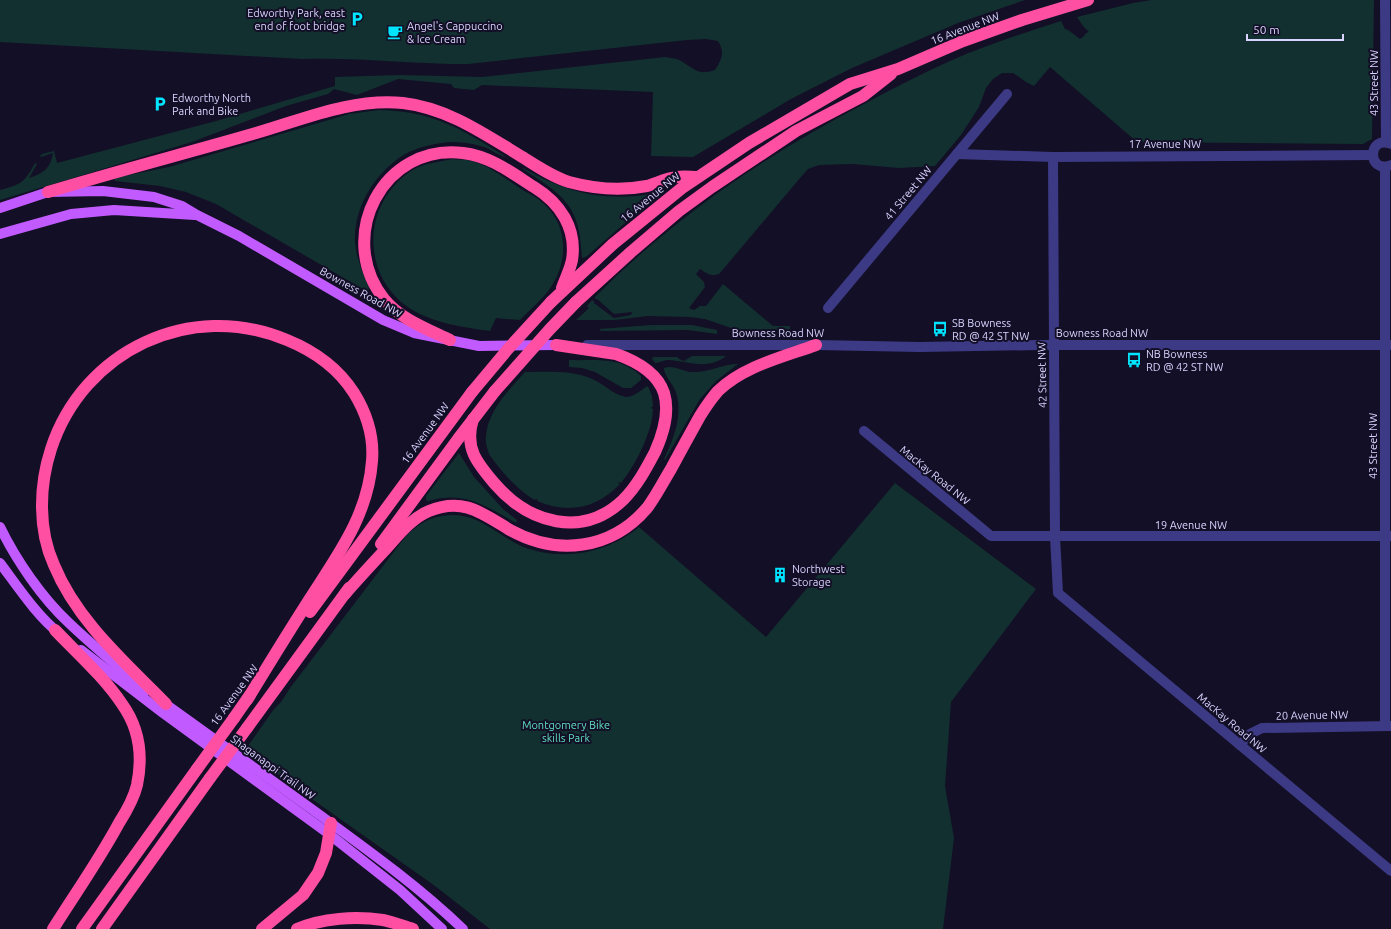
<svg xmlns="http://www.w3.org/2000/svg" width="1391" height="929" font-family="Ubuntu,sans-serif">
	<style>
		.green { fill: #12302f }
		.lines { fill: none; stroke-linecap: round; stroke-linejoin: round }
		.minor { stroke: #3d3a85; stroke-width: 10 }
		.major { stroke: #c25bff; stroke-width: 10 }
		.highway { stroke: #ff4fa3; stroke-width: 12 }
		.highway-bridge { stroke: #ff4fa3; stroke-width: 12 }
		.labels { text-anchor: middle; stroke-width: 4; stroke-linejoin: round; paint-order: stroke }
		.poi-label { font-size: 11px; fill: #d9d4ff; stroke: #130f26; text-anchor: start }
		.street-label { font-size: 11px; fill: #d9d4ff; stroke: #130f26 }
		.park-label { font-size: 11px; fill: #5fe0c0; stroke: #130f26 }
	</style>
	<rect width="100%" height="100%" fill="#130f26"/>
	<g class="green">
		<path d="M0,0H1025L958,23L852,68L791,99L693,157L651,156L653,92L482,85L474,90L454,88L451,84L398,79L357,95L334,89L328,94L286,106L192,142L0,200V190C22,184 24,183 35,163L37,164L29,178C44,173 50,169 53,153L41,157L40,156L42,154L54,151L57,163L216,121L335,86V77L400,75L482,77L665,57C670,58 676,58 681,61C695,69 698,76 715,70C722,59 725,52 718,41L706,39L687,40L468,64C413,64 357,57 302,59L0,42Z"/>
		<path d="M1151,0H1374L1372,139L1363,144L1137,142L1050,67L1034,86L1026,82L1013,73H1002L993,79L986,88L979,107L961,135L935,166L899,168L853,164L819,165L808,169L800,178L720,273C713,278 706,273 700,269L696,274L704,282L705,287L689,308L694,310L700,306H706L723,284L773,326H790V329L737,330L705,319L690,317L648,316L615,320H576L588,309L589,308L587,306L592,300L594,301V303L614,318L631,315L632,312L614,314L597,299H595V297C673,218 766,155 864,104C892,89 921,74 950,61C986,45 1024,33 1061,21L1065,29L1068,30L1080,39L1084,36L1086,33L1089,32L1083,26L1077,17L1133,3Z"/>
		<path d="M379,110C433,111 462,129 506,157C500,156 493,151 487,148C476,144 462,142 451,142C437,143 422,146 409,152C377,169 354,205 355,241C356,258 363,273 369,288L368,292L216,204L186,192L160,186L115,181L114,178L169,167L349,114Z"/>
		<path d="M452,159C457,160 463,159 467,160C486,163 503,177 518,187C527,193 539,198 546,206C568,227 568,262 551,287C543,299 530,309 520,320L496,318L490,331C460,327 425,322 401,302C359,265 366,198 414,169C426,163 439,162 452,159Z"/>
		<path d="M523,168C566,193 606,203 655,193L657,195L586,257L582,258C581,245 580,230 575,218C567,195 542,182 523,169Z"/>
		<polygon points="651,325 692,325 717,330 717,334 688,330 601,331 599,329"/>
		<path d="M692,356H726C707,371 688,361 668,360C663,360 660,363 655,363L652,359L653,357H677L681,360L684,361Z"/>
		<path d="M569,360C596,361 620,356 641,376V380L631,388H623L595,372L582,368L569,367Z"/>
		<path d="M735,364H738L716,381L700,399L665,460L664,459C674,438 684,413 675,390C672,383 664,375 664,368C674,364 684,373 694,372C709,372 721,365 735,364Z"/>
		<path d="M525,372C545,372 571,370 590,378C602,382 613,395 626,397C635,397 640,390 648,386L652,396L653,407H651L652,409H653C653,431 635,466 621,483L619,482L618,483L620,484C596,509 568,514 537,501L538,500L536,499L535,500C519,492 499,469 489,454C487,448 485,442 486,436C488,410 509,390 525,372Z"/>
		<path d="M459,453L474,477L504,510L517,520L516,523C486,506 464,490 428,501L426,500V496Z"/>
		<path d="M895,483L1036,589L951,702L945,786L954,838L943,929H490L435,886L302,792L257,759L268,761V758L262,756L248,746L274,709L281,702L290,688L399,545C404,539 408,533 414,529C431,514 456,511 476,520C492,527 506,539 521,546C560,562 607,554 639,527L766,637Z"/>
	</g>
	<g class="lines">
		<g class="minor">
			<polyline points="1385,0 1386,142"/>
			<path d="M1391,144C1367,134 1367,175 1391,165"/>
			<polyline points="957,154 1053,157 1373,155"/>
			<polyline points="1053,157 1055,537 1058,593 1391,871"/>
			<polyline points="828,308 1007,94"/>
			<polyline points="587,345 816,345 920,347 1039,345 1391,345"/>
			<polyline points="864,431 991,536 1391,536"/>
			<polyline points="1385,726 1385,167"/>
			<polyline points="1240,745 1250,734 1262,728 1391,726"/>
		</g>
		<g class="major">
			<polyline points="0,208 48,192 103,191 154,197 182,206 197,215 239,236 383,320 414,333 479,346 556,345"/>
			<polyline points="0,234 71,214 114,210 195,215"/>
			<path d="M0,527C16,560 42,598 69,623C90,643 113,662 135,682L147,690"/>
			<path d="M0,563C18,587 37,616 60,634"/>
			<polyline points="81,650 163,713 329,834 400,890 442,929"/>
			<path d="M160,700C211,737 262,773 313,810C365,848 417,885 463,929"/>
		</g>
		<g class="highway">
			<path d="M48,192C117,171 187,153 256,133C304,119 352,98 403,103C448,108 486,135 524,158C538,167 553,177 569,182C595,189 621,191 647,186C657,183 667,178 677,177C684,176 691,177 698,177"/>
			<polyline points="551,302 613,244 682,188 749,143 850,84 898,69 963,41 1022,20 1088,0"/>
			<polyline points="576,302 631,252 679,211 712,187 796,131 863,96 891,74"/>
			<path d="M450,340C427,329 400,319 384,299C335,237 383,143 463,153C490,156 512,173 534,187C560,203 577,228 572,260C570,270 565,279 562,288"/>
			<path d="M473,419C464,448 477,463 495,484C529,523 582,539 623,500C637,486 646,469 655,452C663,434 670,413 664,393C657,372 636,361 616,354L556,345"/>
			<polyline points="381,544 458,439 495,391"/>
			<path d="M345,594C358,579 371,565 384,551C397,537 410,519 429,511C463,497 482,513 510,530C557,556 611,550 647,508C656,496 663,482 671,469C680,452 690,434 700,416C705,408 711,399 718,391C744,366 783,357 816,345"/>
			<polyline points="310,612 472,392"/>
			<path d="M166,704C125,662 77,621 54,565C38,530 39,486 51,449C83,351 190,299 287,340C314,351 338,368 354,393C367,414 374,437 372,461C368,516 337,556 309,600C288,633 267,667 247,700"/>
			<polyline points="234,718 250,695"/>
			<polyline points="247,728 349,588"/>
			<path d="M53,929C75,894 99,860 119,823C126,812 134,798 137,785C143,756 140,729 122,704C104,677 78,654 55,630"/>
			<polyline points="82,929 197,769"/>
			<polyline points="102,929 210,778"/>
			<polyline points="262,929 303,895 318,873 326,853 331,823"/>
			<path d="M297,929C322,918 356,916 383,920C393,922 403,926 413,929"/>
		</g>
		<g class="highway-bridge">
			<polyline points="495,391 550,329 576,302"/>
			<polyline points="472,392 508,349 551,302"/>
			<polyline points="197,769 234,718"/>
			<polyline points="210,778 247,728"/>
		</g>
	</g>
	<defs>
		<g id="parking-bare" transform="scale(1.2)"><path d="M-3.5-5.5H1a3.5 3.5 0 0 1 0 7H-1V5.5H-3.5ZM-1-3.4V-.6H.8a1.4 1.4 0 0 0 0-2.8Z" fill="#00e5ff" stroke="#130f26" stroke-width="2.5" paint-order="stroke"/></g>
		<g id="cafe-bare" transform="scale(1.2)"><path d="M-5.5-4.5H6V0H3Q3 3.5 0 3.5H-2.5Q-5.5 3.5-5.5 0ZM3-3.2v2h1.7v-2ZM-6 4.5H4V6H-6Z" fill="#00e5ff" stroke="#130f26" stroke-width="2.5" paint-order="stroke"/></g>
		<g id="bus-bare" transform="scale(1.2)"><path d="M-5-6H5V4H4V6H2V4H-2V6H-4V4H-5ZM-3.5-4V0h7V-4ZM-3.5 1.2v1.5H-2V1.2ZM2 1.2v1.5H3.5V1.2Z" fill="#00e5ff" stroke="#130f26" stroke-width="2.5" paint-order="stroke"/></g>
		<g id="building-bare" transform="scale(1.2)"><path d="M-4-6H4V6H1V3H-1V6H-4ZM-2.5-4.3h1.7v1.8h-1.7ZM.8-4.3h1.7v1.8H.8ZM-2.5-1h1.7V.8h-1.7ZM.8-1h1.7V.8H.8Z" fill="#00e5ff" stroke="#130f26" stroke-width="2.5" paint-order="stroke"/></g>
	</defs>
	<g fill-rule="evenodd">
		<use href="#parking-bare" x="357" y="19"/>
		<use href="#cafe-bare" x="395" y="32"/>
		<use href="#parking-bare" x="160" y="104"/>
		<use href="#bus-bare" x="940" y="329"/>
		<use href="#bus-bare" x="1134" y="360"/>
		<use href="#building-bare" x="780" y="575"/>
	</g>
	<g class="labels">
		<g class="poi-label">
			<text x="345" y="17" text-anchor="end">Edworthy Park, east<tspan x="345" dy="13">end of foot bridge</tspan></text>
			<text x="407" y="30">Angel's Cappuccino<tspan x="407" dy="13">&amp; Ice Cream</tspan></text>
			<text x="172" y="102">Edworthy North<tspan x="172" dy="13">Park and Bike</tspan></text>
			<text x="952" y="327">SB Bowness<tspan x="952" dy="13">RD @ 42 ST NW</tspan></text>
			<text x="1146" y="358">NB Bowness<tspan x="1146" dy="13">RD @ 42 ST NW</tspan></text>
			<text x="792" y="573">Northwest<tspan x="792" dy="13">Storage</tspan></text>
		</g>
		<g class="street-label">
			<text transform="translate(965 28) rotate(-21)" y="4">16 Avenue NW</text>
			<text transform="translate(1374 83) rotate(-90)" y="4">43 Street NW</text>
			<text x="1165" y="148">17 Avenue NW</text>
			<text transform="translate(908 193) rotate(-50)" y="4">41 Street NW</text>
			<text transform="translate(650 197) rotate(-39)" y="4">16 Avenue NW</text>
			<text transform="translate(361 292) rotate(29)" y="4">Bowness Road NW</text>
			<text x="778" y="337">Bowness Road NW</text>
			<text x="1102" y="337">Bowness Road NW</text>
			<text transform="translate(1042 375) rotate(-91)" y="4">42 Street NW</text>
			<text transform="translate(425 433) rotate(-54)" y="4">16 Avenue NW</text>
			<text transform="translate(1373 446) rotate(-90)" y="4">43 Street NW</text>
			<text transform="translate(935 475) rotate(39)" y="4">MacKay Road NW</text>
			<text x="1191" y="529">19 Avenue NW</text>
			<text transform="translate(234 695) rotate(-54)" y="4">16 Avenue NW</text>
			<text transform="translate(1312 715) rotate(-1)" y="4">20 Avenue NW</text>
			<text transform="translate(1232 723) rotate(40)" y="4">MacKay Road NW</text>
			<text transform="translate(273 767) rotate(36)" y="4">Shaganappi Trail NW</text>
		</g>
		<g class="park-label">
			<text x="566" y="729">Montgomery Bike<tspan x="566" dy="13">skills Park</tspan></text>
		</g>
	</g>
	<path d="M1247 34v6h96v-6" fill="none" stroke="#d9d4ff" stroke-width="2"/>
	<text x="1253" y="34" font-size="12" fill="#d9d4ff" stroke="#130f26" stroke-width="3" paint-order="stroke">50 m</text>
</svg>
